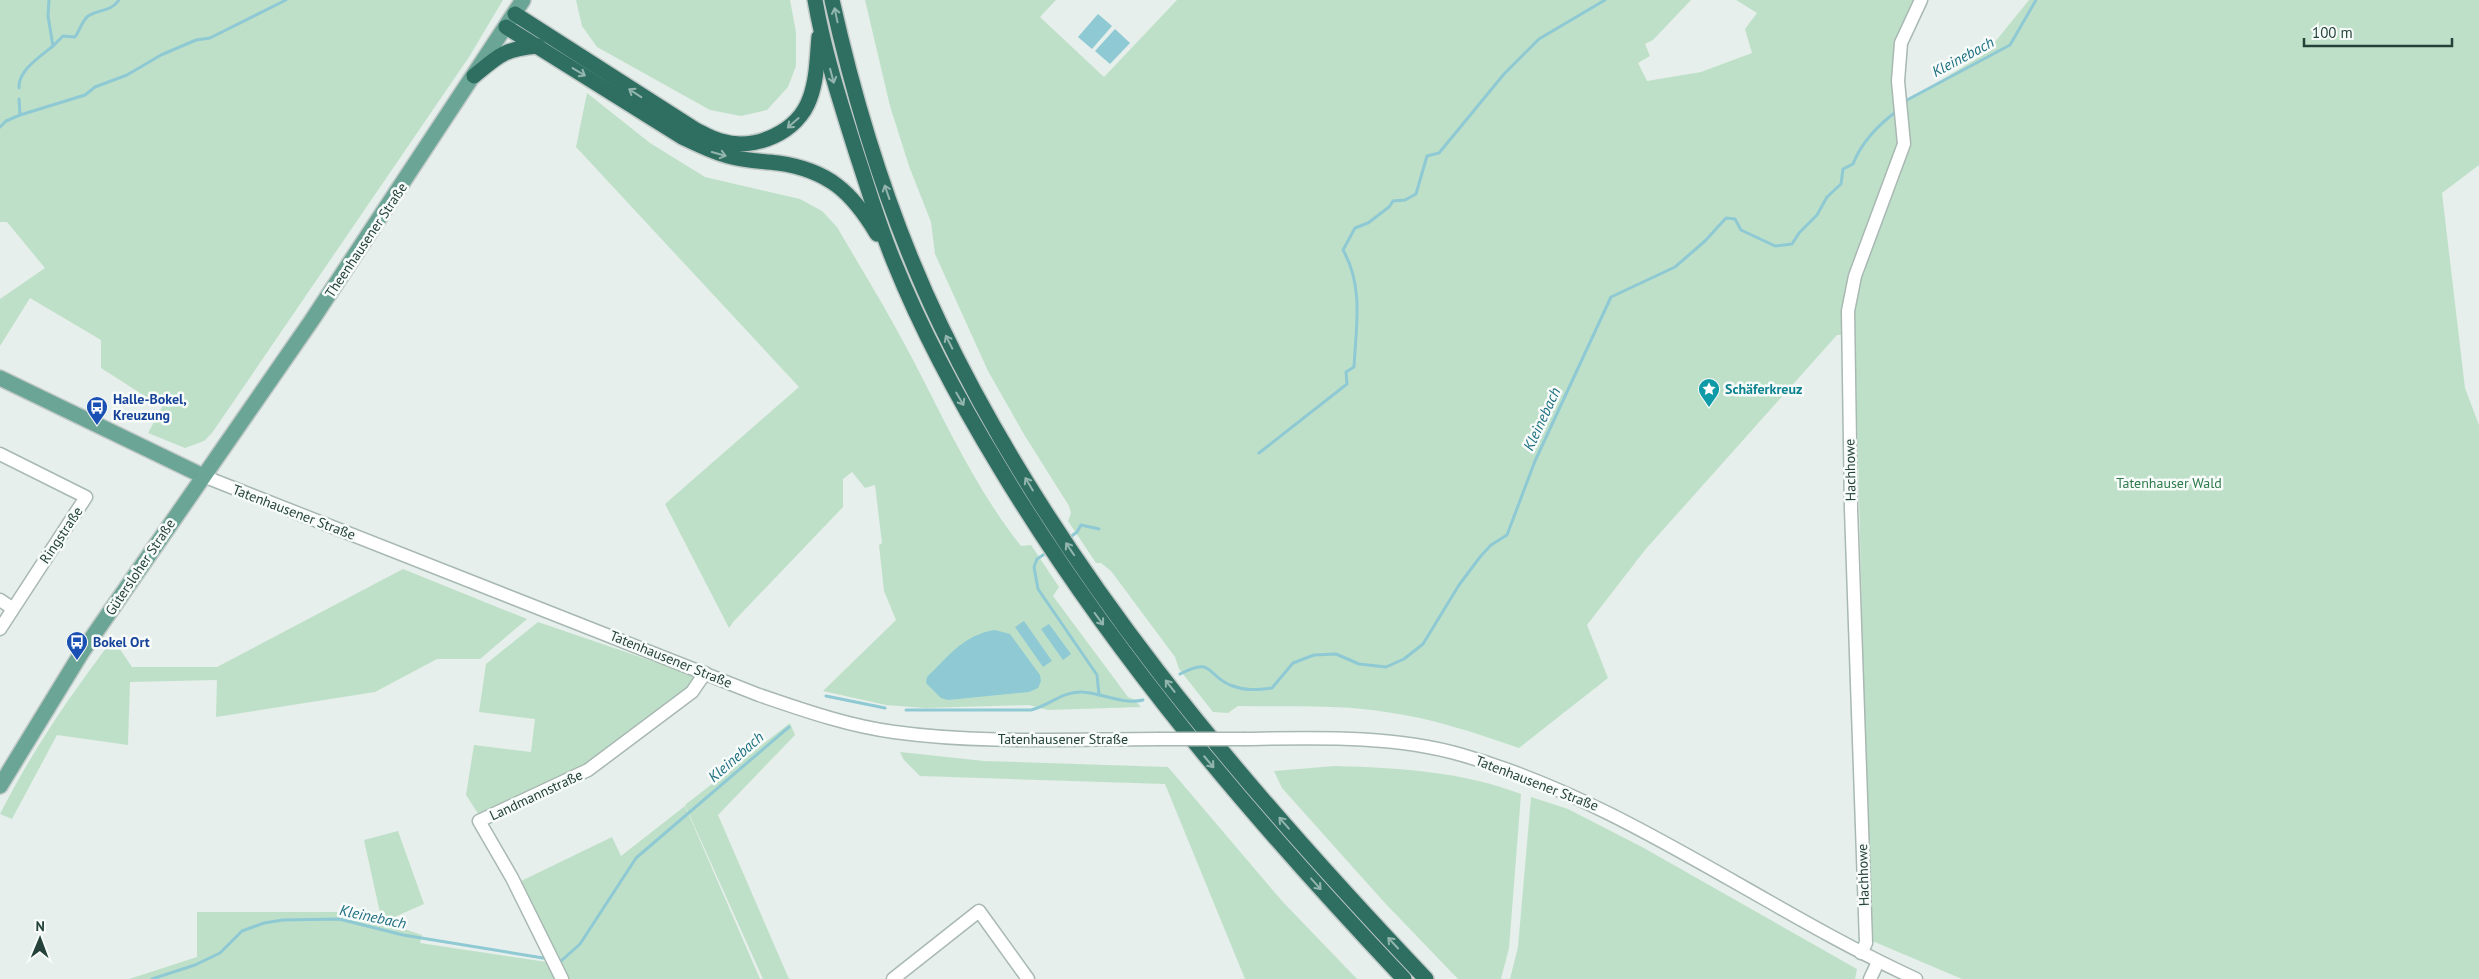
<svg xmlns="http://www.w3.org/2000/svg" width="2479" height="979" font-family="'PT Sans',sans-serif">
	<style>
		.green { fill: #bfe0c8 }
		.water { fill: #8ec9d4 }
		.lines { fill: none; stroke-linecap: round; stroke-linejoin: round }
		.stream { stroke: #8ec9d4; stroke-width: 3 }
		.minor-casing { stroke: #a8b8b2; stroke-width: 15 }
		.major-casing { stroke: #c2cac8; stroke-width: 18 }
		.highway-casing { stroke: #c2cac8; stroke-width: 18 }
		.minor { stroke: #fff; stroke-width: 12 }
		.major { stroke: #6aa596; stroke-width: 15 }
		.highway { stroke: #2f6f62; stroke-width: 15 }
		.minor-bridge-casing { stroke: #a8b8b2; stroke-width: 15; stroke-linecap: butt }
		.minor-bridge { stroke: #fff; stroke-width: 12 }
		.oneway { stroke: #93b5ae }
		.labels { text-anchor: middle; stroke-width: 5; stroke-linejoin: round; paint-order: stroke }
		.street-label { font-size: 14px; fill: #24423a; stroke: #f7fbf9 }
		.culture-label { font-size: 14px; font-weight: bold; fill: #0d838f; stroke: #f7fbf9; text-anchor: start }
		.transit-label { font-size: 14px; font-weight: bold; fill: #164399; stroke: #f7fbf9; text-anchor: start }
		.park-label { font-size: 14px; fill: #2d7a4b; stroke: #f7fbf9 }
		.water-label { font-size: 15px; font-style: italic; fill: #1c6f80; stroke: #f7fbf9 }
	</style>
	<rect width="100%" height="100%" fill="#e6efeb"/>
	<g class="green">
		<polygon points="0,0 503,0 469,57 212,433 204,441 185,448 148,433 162,407 101,368 101,340 30,298 0,346 0,299 45,268 7,222 0,222"/>
		<polygon points="576,0 790,0 796,32 796,66 788,87 767,110 741,116 710,110 597,47 582,26"/>
		<path d="M865,0H1056L1040,17L1104,77L1177,0H1691L1653,40L1645,44L1650,56L1638,63L1647,81L1701,72L1752,53L1745,29L1757,13L1736,0H1926L1906,44L1903,76L1905,102L1986,53L2029,0H2479V165L2442,193L2465,388L2479,425V979H1962L1870,940L1855,335H1837L1645,550L1587,625L1608,678L1519,748C1476,733 1431,718 1386,712C1338,704 1287,707 1238,706L1228,713L1213,712L1179,669L1175,657L1111,571L1101,563H1096L1068,521L1071,513L1069,506L1025,436L988,371L935,254L931,222L909,166L890,106Z"/>
		<path d="M587,93L650,143L705,177L800,199L822,211L837,227C862,270 888,312 911,356C945,421 975,488 1021,546L1031,545L1059,587L1053,596L1128,697L1133,699L1141,707L1048,710L1029,705L925,708L886,705L823,691L896,620L884,591L879,545L882,543L875,485L865,488L852,472L843,479V507L734,621L729,628L665,504L799,387L576,147Z"/>
		<path d="M403,569L527,619L480,659H437L375,692L216,717L217,680L130,682L128,745L57,735L12,819L0,814C32,751 71,694 113,639L132,667H217Z"/>
		<polygon points="538,622 693,675 693,686 585,767 479,815 466,795 474,745 531,752 535,719 479,712 486,664"/>
		<polygon points="790,723 795,735 718,815 789,979 763,979 685,805"/>
		<polygon points="900,752 984,761 1168,767 1282,901 1357,979 1245,979 1165,784 920,776 904,760"/>
		<path d="M1335,766C1399,768 1460,771 1521,794L1509,948L1501,979H1458L1384,902L1282,788L1274,771Z"/>
		<polygon points="1531,797 1568,809 1642,847 1857,969 1855,979 1510,979 1518,947"/>
		<polygon points="685,806 760,979 565,979 519,882 612,837 621,856"/>
		<polygon points="398,831 424,904 383,922 422,935 420,943 547,962 555,979 129,979 197,957 197,912 343,912 382,922 364,840"/>
	</g>
	<g class="water">
		<polygon points="1098,14 1112,26 1092,49 1078,37"/>
		<polygon points="1115,29 1130,43 1110,64 1095,51"/>
		<polygon points="1024,621 1052,661 1043,667 1015,627"/>
		<polygon points="1049,624 1071,654 1063,660 1041,629"/>
		<path d="M995,630L1010,634L1040,675L1041,681L1038,688L1029,692L948,700L941,698L926,683L927,677C949,656 963,635 995,630Z"/>
	</g>
	<g class="lines">
		<g class="stream">
			<path d="M53,46L63,36L75,37C80,30 82,21 88,16C99,9 111,12 119,0"/>
			<path d="M19,88C18,70 41,56 53,46L48,16L49,0"/>
			<polyline points="1907,100 2010,45 2036,0"/>
			<polyline points="20,115 85,95 95,87 127,75 161,55 196,40 210,38 286,0"/>
			<polyline points="0,127 6,121 20,115 19,99"/>
			<path d="M1259,453L1347,384L1346,372L1354,367C1356,326 1364,287 1343,250L1355,228L1368,223L1389,207L1393,201L1405,200L1416,194L1427,156L1439,153L1504,74L1539,39L1605,0"/>
			<polyline points="1069,538 1077,532 1081,525 1099,529"/>
			<polyline points="1049,551 1037,559 1034,567 1038,589 1097,675 1099,695"/>
			<path d="M1180,674C1214,657 1205,674 1230,685C1245,691 1256,690 1272,688L1293,663L1314,655L1336,654L1359,664L1386,667L1404,659L1423,644L1459,585L1480,557L1491,545L1507,535L1535,461L1611,297L1675,267L1705,241L1726,218L1735,219L1741,230L1775,246L1792,244L1799,233L1817,215L1827,197L1841,184L1843,169L1853,164C1862,141 1878,125 1897,111"/>
			<polyline points="826,696 885,708"/>
			<path d="M906,710H1031C1049,706 1062,691 1082,692C1102,693 1123,705 1143,700"/>
			<polyline points="561,961 580,944 636,858 789,727"/>
			<polyline points="152,979 195,965 220,953 242,931 264,923 283,920 339,919 403,935 543,958"/>
		</g>
		<g class="minor-casing">
			<g id="minor">
				<polyline points="0,454 86,497 0,629"/>
				<path d="M203,476L759,695C803,710 848,726 894,732C981,744 1071,739 1159,739"/>
				<polyline points="0,600 12,608"/>
				<path d="M1244,739C1317,738 1392,735 1462,755C1626,802 1763,909 1916,979"/>
				<polyline points="1861,953 1866,943 1851,509 1848,311 1855,276 1904,144 1898,81 1901,43 1921,0"/>
				<polyline points="562,979 512,878 479,821 588,770 692,692 705,673"/>
				<polyline points="893,979 979,911 1028,979"/>
				<polyline points="1870,979 1878,962"/>
			</g>
		</g>
		<g class="major-casing">
			<g id="major">
				<polyline points="0,378 203,476"/>
				<polyline points="0,786 82,652 312,320 523,0"/>
			</g>
		</g>
		<g class="highway-casing">
			<g id="highway">
				<path d="M815,0C824,52 840,101 856,152C868,188 879,226 894,262C923,334 960,402 1000,468C1113,656 1254,820 1404,979"/>
				<path d="M832,0C857,112 891,222 941,326C1059,572 1240,783 1426,979"/>
				<path d="M515,14L696,130C704,134 712,139 721,141C754,151 798,133 810,98C817,79 817,58 819,37"/>
				<path d="M506,27L682,137C699,145 714,153 732,157C747,161 763,161 778,163C828,170 852,192 877,234"/>
				<path d="M474,76C499,55 504,49 538,46"/>
			</g>
		</g>
		<use href="#minor" class="minor"/>
		<use href="#major" class="major"/>
		<use href="#highway" class="highway"/>
		<g class="minor-bridge-casing">
			<polyline id="minor-bridge" points="1159,739 1244,739"/>
		</g>
		<use href="#minor-bridge" class="minor-bridge"/>
	</g>
	<defs><path id="oneway-shaft" d="M-6 0H5M1.5-3L5.5 0L1.5 3" fill="none" stroke-width="1.6" stroke-linecap="round" stroke-linejoin="round" transform="scale(1.25)"/></defs>
	<g class="oneway">
		<use href="#oneway-shaft" transform="translate(836 15) rotate(-102)"/>
		<use href="#oneway-shaft" transform="translate(579 72) rotate(31)"/>
		<use href="#oneway-shaft" transform="translate(832 76) rotate(75)"/>
		<use href="#oneway-shaft" transform="translate(635 93) rotate(-147)"/>
		<use href="#oneway-shaft" transform="translate(793 123) rotate(139)"/>
		<use href="#oneway-shaft" transform="translate(719 154) rotate(16)"/>
		<use href="#oneway-shaft" transform="translate(887 192) rotate(-109)"/>
		<use href="#oneway-shaft" transform="translate(949 342) rotate(-117)"/>
		<use href="#oneway-shaft" transform="translate(960 399) rotate(60)"/>
		<use href="#oneway-shaft" transform="translate(1029 484) rotate(-121)"/>
		<use href="#oneway-shaft" transform="translate(1070 549) rotate(-124)"/>
		<use href="#oneway-shaft" transform="translate(1099 619) rotate(54)"/>
		<use href="#oneway-shaft" transform="translate(1170 686) rotate(-128)"/>
		<use href="#oneway-shaft" transform="translate(1209 762) rotate(50)"/>
		<use href="#oneway-shaft" transform="translate(1284 823) rotate(-131)"/>
		<use href="#oneway-shaft" transform="translate(1316 884) rotate(48)"/>
		<use href="#oneway-shaft" transform="translate(1393 943) rotate(-133)"/>
	</g>
	<defs>
		<g id="sight-pin" transform="scale(1.125)"><path d="M0 17L-7.5 6A9.5 9.5 0 1 1 7.5 6Z" fill="#0f9aa8" stroke="#f7fbf9"/><path d="M0-6L1.8-2.2L6-1.7L2.9 1.2L3.7 5.4L0 3.3L-3.7 5.4L-2.9 1.2L-6-1.7L-1.8-2.2Z" fill="#fff"/></g>
		<g id="bus-pin" transform="scale(1.125)"><path d="M0 17L-7.5 6A9.5 9.5 0 1 1 7.5 6Z" fill="#1a4fb4" stroke="#f7fbf9"/><path d="M-5-6H5V4H4V6H2V4H-2V6H-4V4H-5ZM-3.5-4V0h7V-4ZM-3.5 1.2v1.5H-2V1.2ZM2 1.2v1.5H3.5V1.2Z" fill="#fff"/></g>
	</defs>
	<g fill-rule="evenodd">
		<use href="#sight-pin" x="1709" y="389"/>
		<use href="#bus-pin" x="97" y="407"/>
		<use href="#bus-pin" x="77" y="642"/>
	</g>
	<g class="labels">
		<g class="street-label">
			<text transform="translate(366 240) rotate(-56)" y="5">Theenhausener Straße</text>
			<text transform="translate(1850 470) rotate(-91)" y="5">Hachhowe</text>
			<text transform="translate(294 512) rotate(21)" y="5">Tatenhausener Straße</text>
			<text transform="translate(61 535) rotate(-56)" y="5">Ringstraße</text>
			<text transform="translate(140 567) rotate(-56)" y="5">Gütersloher Straße</text>
			<text transform="translate(671 659) rotate(22)" y="5">Tatenhausener Straße</text>
			<text x="1063" y="744">Tatenhausener Straße</text>
			<text transform="translate(1537 783) rotate(21)" y="5">Tatenhausener Straße</text>
			<text transform="translate(536 795) rotate(-25)" y="5">Landmannstraße</text>
			<text transform="translate(1863 875) rotate(-92)" y="5">Hachhowe</text>
		</g>
		<g class="culture-label">
			<text x="1725" y="394">Schäferkreuz</text>
		</g>
		<g class="transit-label">
			<text x="113" y="404">Halle-Bokel,<tspan x="113" dy="16">Kreuzung</tspan></text>
			<text x="93" y="647">Bokel Ort</text>
		</g>
		<g class="park-label">
			<text x="2169" y="488">Tatenhauser Wald</text>
		</g>
		<g class="water-label">
			<text transform="translate(1963 57) rotate(-28)" y="5">Kleinebach</text>
			<text transform="translate(1542 419) rotate(-65)" y="5">Kleinebach</text>
			<text transform="translate(736 757) rotate(-41)" y="5">Kleinebach</text>
			<text transform="translate(373 917) rotate(12)" y="5">Kleinebach</text>
		</g>
	</g>
	<g transform="translate(40 939) rotate(1)" stroke="#f7fbf9" stroke-width="4" paint-order="stroke">
	<path d="M0-4L9 19L0 12L-9 19Z" fill="#24423a"/>
	<text y="-8" font-size="14" font-weight="bold" text-anchor="middle" fill="#24423a">N</text>
	</g>
	<path d="M2304 38v8h148v-8" fill="none" stroke="#24423a" stroke-width="2.5"/>
	<text x="2312" y="38" font-size="15" fill="#24423a" stroke="#f7fbf9" stroke-width="4" paint-order="stroke">100 m</text>
</svg>
